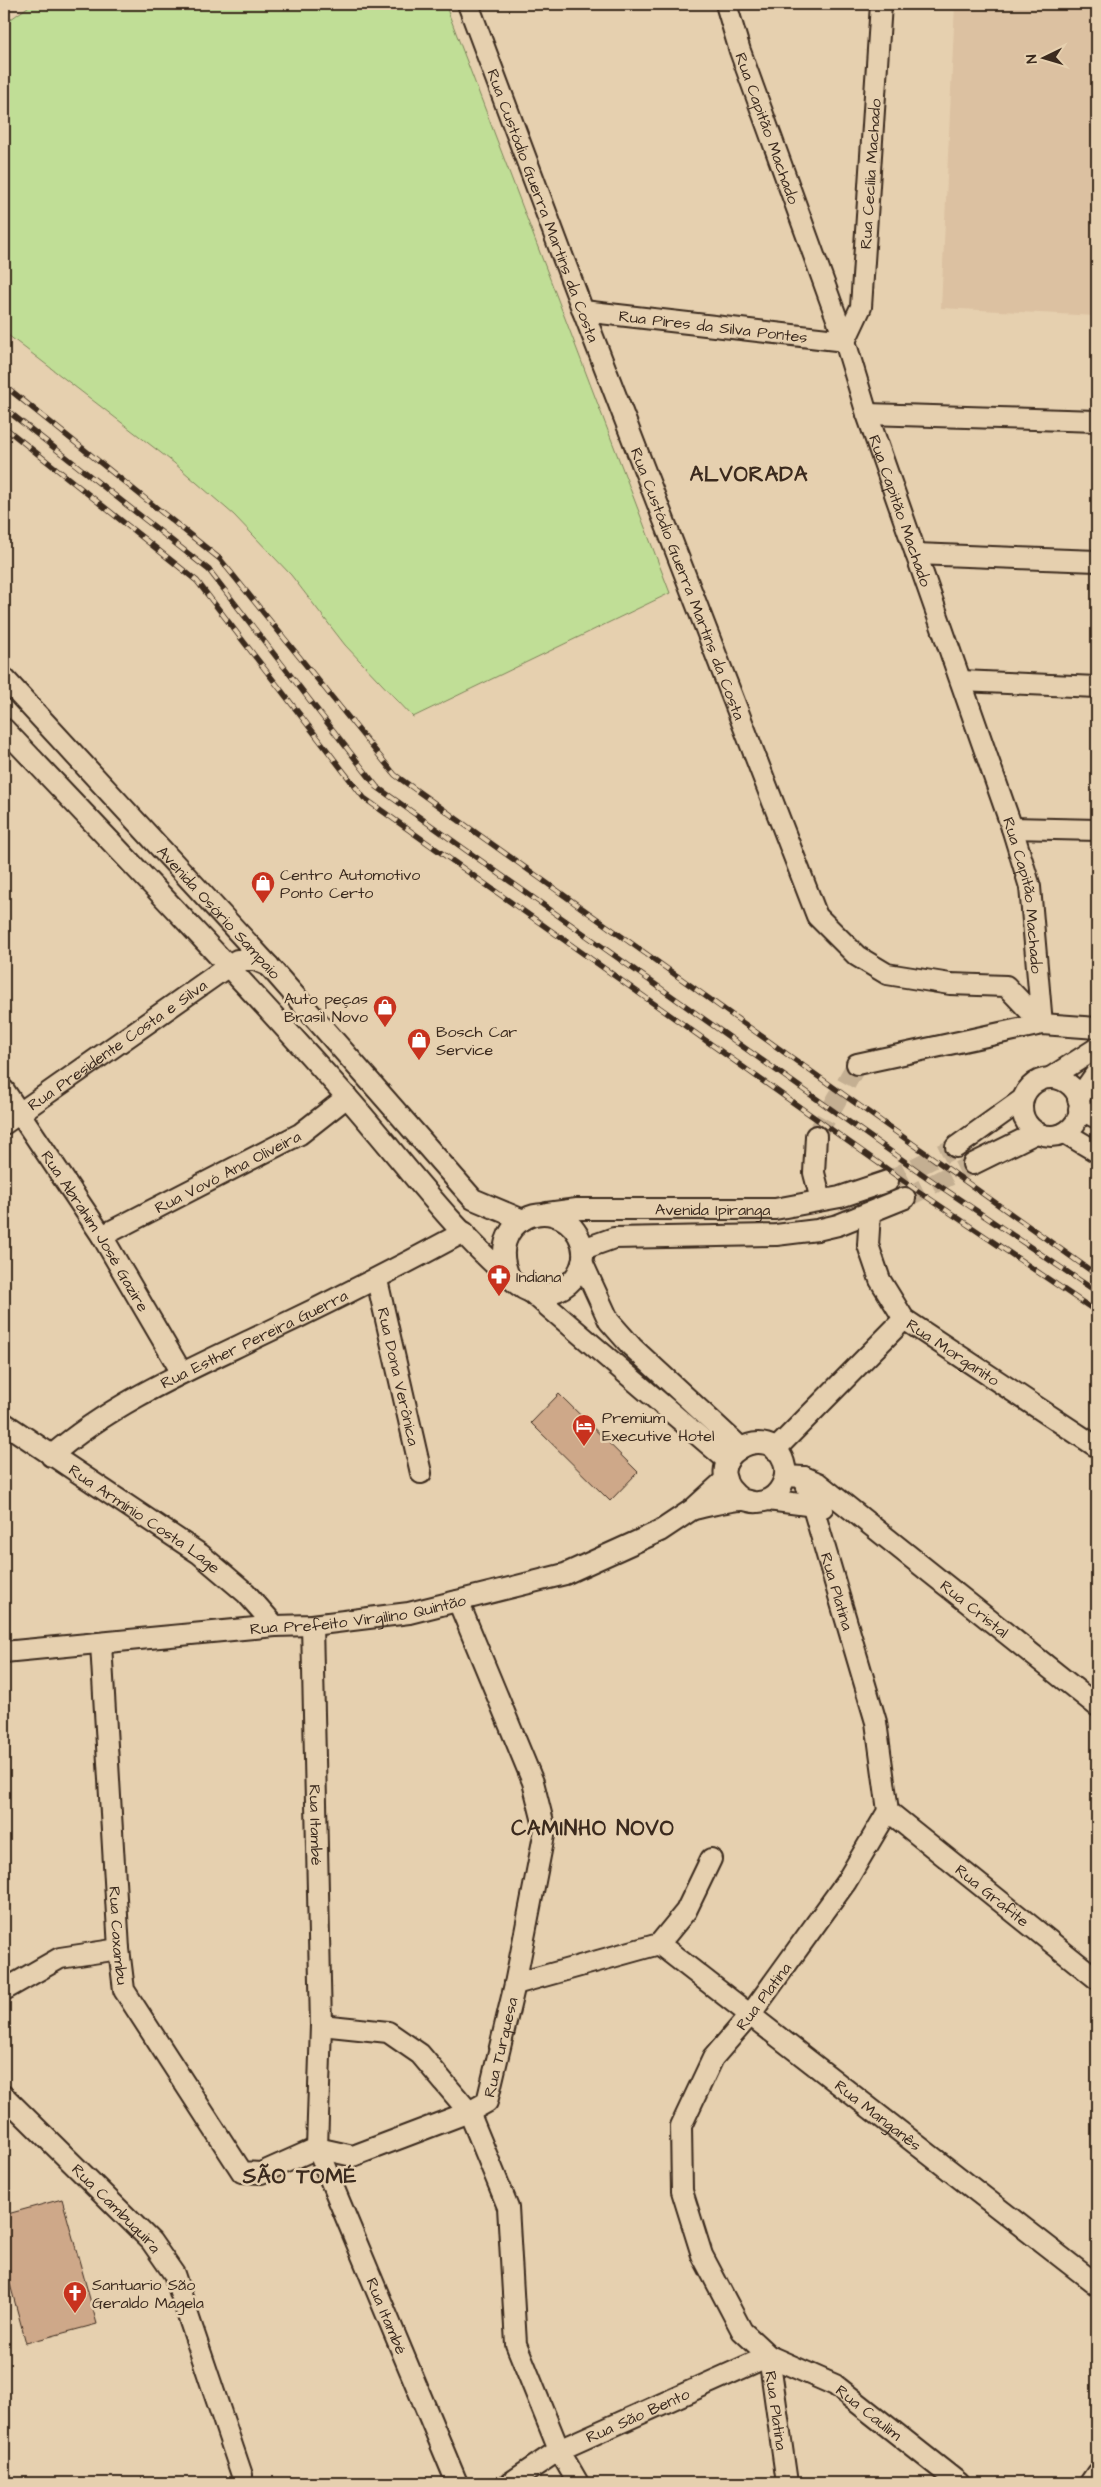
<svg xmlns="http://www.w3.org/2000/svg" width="1101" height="2487" font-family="'Architects Daughter',sans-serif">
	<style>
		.built { fill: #dcc1a1 }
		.green { fill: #c0de96; stroke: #7e845a }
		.building { fill: #cea889; stroke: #3b2a1e }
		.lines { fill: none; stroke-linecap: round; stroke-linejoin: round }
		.minor-tunnel { stroke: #c4af92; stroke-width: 20; stroke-dasharray: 20 10; stroke-linecap: butt }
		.minor-casing { stroke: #3b2a1e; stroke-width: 24 }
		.minor { stroke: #e6d0af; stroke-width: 20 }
		.rail-casing { stroke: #3b2a1e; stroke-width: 5.5 }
		.rail { stroke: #e6d0af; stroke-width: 4; stroke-dasharray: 11; stroke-linecap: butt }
		.labels { text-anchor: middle; stroke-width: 5; stroke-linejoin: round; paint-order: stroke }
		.street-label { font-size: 16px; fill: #3b2a1e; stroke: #e6d0af }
		.poi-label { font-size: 16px; fill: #3b2a1e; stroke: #e6d0af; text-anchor: start }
		.district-label { font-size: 21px; font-weight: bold; letter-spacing: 1px; fill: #3b2a1e; stroke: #e6d0af }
	</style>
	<rect width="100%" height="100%" fill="#e6d0af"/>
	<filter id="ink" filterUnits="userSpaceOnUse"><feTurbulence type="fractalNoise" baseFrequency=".02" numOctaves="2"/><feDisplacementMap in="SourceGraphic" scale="10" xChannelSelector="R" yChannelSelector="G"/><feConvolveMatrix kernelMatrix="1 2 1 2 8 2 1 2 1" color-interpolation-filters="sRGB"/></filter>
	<g filter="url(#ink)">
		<polygon class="built" points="955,4 1097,4 1097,316 941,308"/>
		<polygon class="green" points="32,4 445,4 670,593 413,717 345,645 291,575 234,515 174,463 4,332 4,24"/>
		<g class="building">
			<polygon points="559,1394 638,1472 610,1501 531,1423"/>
			<polygon points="62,2199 97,2324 26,2343 4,2262 4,2215"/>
		</g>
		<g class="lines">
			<g class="minor-tunnel">
				<polyline points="816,1136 857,1064"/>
				<polyline points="888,1181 956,1147"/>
				<polyline points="905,1198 973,1164"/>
			</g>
			<g class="minor-casing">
				<g id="minor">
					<path id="s1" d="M468,4L583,311L817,916L857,956L887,974L950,984L1006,986L1042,1024"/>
					<path id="s2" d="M726,4L740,51L845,341L867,414L1012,828L1030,887L1042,1024"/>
					<path id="s3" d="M583,311L845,341"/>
					<path id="s4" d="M845,341L861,307L881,4"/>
					<polyline points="867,414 1097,421"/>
					<polyline points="916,554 1097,561"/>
					<path id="s5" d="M4,678L269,966L473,1199L523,1220"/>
					<polyline points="961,681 1097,687"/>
					<path d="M4,729C119,850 235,971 346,1096C400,1157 456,1235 518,1285C551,1312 599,1272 578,1235C553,1191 483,1222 510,1278"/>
					<polyline points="1012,828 1097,830"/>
					<polyline points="857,1064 1042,1024 1097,1028"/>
					<polyline points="1050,1078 1097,1048"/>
					<circle cx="1051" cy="1107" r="29"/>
					<path id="s6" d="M4,1090L102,1236L182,1373"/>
					<polyline points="1078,1099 1097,1072"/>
					<polyline points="1079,1109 1097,1118"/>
					<path id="s7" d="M4,1124L237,960H255L269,966"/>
					<polyline points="1065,1133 1097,1152"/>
					<polyline points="816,1136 814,1173 821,1200"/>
					<polyline points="956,1147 1023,1099"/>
					<polyline points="973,1164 1036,1133"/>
					<path id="s8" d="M547,1213L577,1209H775L840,1197L888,1181"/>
					<path id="s9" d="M870,1213L868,1245L880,1280L904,1319L1097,1447"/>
					<path id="s10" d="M102,1236L300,1134L347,1097"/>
					<polyline points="583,1249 614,1238 776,1235 817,1230 838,1225 905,1198"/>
					<polyline points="582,1262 609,1321 632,1347 740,1447"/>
					<path id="s11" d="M377,1280L421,1473"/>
					<polyline points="532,1293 728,1461"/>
					<path id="s12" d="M4,1423L200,1554L246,1593L275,1626"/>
					<polyline points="775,1450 904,1319"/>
					<path id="s13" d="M51,1456C108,1406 182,1373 251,1340C323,1306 394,1270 464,1232"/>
					<path id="s14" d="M785,1476L804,1477L818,1483L1097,1706"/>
					<path id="s15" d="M804,1477L876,1722L888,1811L846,1882L750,2015L713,2058L681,2126L682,2191L702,2255L742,2331L769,2356L835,2385L959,2483"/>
					<polyline points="768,1500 823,1507"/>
					<path d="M694,1509C709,1506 728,1500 743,1500C748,1500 752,1503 758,1502C775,1501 787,1484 785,1467C775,1413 687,1462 743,1500"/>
					<path id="s16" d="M312,1625L321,2025L317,2148L457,2483"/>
					<path id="s17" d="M101,1644L119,1949L124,1990L242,2172L261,2173L317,2148"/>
					<path id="s18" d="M4,1652L275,1626L312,1625L409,1613L565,1574L660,1531L693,1509L726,1479"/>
					<path id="s19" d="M888,1811L1097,1979"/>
					<path id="s20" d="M659,1944L1097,2285"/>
					<polyline points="515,1984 659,1944 686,1911 711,1859"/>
					<polyline points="4,1990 60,1958 119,1949"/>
					<polyline points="321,2025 388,2032 420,2054 469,2112 508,2207 516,2344 559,2450 578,2483"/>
					<path id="s21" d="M4,2096L151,2241L174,2274L242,2475L241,2483"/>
					<path id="s22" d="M317,2148L353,2156L469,2112L487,2102L515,1984L545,1830L533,1782L458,1601"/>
					<path id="s23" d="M769,2356L787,2483"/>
					<path id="s24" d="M510,2483L559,2450L769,2356"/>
					<polyline points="1090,2483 1097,2473"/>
				</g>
			</g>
			<use href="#minor" class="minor"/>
			<g class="rail-casing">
				<g id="rail">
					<polyline points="4,385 220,559 395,775 1097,1275"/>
					<polyline points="4,408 209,570 377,787 928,1178 1097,1292"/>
					<polyline points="4,427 197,581 364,798 918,1191 1097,1312"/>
				</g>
			</g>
			<use href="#rail" class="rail"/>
		</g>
	</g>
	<defs>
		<g id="shop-pin" transform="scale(1.25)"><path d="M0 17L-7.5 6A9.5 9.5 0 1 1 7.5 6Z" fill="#c8321e" stroke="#e6d0af"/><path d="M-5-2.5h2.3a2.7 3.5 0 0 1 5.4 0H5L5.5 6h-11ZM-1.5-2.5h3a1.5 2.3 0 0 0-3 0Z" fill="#fff"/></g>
		<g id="pharmacy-pin" transform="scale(1.25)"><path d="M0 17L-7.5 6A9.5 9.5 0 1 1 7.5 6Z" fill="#c8321e" stroke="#e6d0af"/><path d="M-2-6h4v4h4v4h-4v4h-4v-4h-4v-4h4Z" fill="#fff"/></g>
		<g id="hotel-pin" transform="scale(1.25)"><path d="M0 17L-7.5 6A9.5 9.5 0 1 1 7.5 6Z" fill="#c8321e" stroke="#e6d0af"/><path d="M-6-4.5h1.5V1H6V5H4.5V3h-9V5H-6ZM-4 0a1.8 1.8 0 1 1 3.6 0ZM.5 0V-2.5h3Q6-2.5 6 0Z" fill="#fff"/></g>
		<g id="church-pin" transform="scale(1.25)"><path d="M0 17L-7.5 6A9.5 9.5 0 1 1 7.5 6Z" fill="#c8321e" stroke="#e6d0af"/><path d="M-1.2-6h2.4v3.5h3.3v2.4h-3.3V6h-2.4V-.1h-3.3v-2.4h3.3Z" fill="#fff"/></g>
	</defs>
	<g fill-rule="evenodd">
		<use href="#shop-pin" x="263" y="883"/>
		<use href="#shop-pin" x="385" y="1007"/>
		<use href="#shop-pin" x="419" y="1040"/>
		<use href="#pharmacy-pin" x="499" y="1276"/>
		<use href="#hotel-pin" x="584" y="1426"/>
		<use href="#church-pin" x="75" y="2293"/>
	</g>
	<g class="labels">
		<g class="street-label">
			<text dy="6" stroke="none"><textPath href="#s2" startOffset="131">Rua Capitão Machado</textPath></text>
			<text dy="6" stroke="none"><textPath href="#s4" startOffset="171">Rua Cecília Machado</textPath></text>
			<text dy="6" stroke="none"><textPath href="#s1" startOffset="215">Rua Custódio Guerra Martins da Costa</textPath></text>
			<text dy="6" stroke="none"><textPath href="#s3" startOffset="131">Rua Pires da Silva Pontes</textPath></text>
			<text dy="6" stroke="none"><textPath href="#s2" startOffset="536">Rua Capitão Machado</textPath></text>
			<text dy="6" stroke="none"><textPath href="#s1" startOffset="620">Rua Custódio Guerra Martins da Costa</textPath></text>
			<text dy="6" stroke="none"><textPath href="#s2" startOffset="941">Rua Capitão Machado</textPath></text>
			<text dy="6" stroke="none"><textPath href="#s5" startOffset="318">Avenida Osório Sampaio</textPath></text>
			<text dy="6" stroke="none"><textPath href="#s7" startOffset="138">Rua Presidente Costa e Silva</textPath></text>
			<text dy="6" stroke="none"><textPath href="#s10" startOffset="141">Rua Vovó Ana Oliveira</textPath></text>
			<text dy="6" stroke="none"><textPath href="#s8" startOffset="166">Avenida Ipiranga</textPath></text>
			<text dy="6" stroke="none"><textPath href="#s6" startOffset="168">Rua Abrahim José Gazire</textPath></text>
			<text dy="6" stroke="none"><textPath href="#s13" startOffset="235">Rua Esther Pereira Guerra</textPath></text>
			<text dy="6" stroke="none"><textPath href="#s9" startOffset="174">Rua Morganito</textPath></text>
			<text dy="6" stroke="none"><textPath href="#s11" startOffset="99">Rua Dona Verônica</textPath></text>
			<text dy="6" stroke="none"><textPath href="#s12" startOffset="170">Rua Armínio Costa Lage</textPath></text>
			<text dy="6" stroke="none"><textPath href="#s15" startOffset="119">Rua Platina</textPath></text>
			<text dy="6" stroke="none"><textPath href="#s14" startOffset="235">Rua Cristal</textPath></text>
			<text dy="6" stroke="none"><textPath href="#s18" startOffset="356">Rua Prefeito Virgilino Quintão</textPath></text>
			<text dy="6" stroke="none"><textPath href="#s16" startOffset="200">Rua Itambé</textPath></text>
			<text dy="6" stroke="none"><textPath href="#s19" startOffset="134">Rua Grafite</textPath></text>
			<text dy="6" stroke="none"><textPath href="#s17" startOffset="292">Rua Caxambu</textPath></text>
			<text transform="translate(763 1996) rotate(-53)" y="6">Rua Platina</text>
			<text dy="6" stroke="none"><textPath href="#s22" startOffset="238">Rua Turquesa</textPath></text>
			<text dy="6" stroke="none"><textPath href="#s20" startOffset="278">Rua Manganês</textPath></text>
			<text dy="6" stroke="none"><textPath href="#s21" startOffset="159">Rua Cambuquira</textPath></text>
			<text dy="6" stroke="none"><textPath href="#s16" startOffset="705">Rua Itambé</textPath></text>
			<text dy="6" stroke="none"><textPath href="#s23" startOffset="55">Rua Platina</textPath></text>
			<text dy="6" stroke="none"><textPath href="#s15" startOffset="1094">Rua Caulim</textPath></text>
			<text dy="6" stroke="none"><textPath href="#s24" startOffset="145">Rua São Bento</textPath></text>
		</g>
		<g class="poi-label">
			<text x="280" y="880">Centro Automotivo<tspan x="280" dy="18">Ponto Certo</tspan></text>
			<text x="368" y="1004" text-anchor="end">Auto peças<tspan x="368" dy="18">Brasil Novo</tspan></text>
			<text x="436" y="1037">Bosch Car<tspan x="436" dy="18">Service</tspan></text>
			<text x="516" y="1282">Indiana</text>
			<text x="602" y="1423">Premium<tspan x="602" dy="18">Executive Hotel</tspan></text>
			<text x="92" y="2290">Santuario São<tspan x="92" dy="18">Geraldo Magela</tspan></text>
		</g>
		<g class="district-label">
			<text x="749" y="481">ALVORADA</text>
			<text x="593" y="1835">CAMINHO NOVO</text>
			<text x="300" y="2183">SÃO TOMÉ</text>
		</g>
	</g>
	<rect width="1101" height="2487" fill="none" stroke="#e6d0af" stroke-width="20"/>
	<rect x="10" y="10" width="1081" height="2467" fill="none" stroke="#3b2a1e" stroke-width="2" filter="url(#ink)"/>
	<g transform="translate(1044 58) rotate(265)" stroke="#e6d0af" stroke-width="4" paint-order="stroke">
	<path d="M0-4L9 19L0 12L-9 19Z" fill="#3b2a1e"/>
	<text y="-8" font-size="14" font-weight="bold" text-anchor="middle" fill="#3b2a1e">N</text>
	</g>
</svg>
